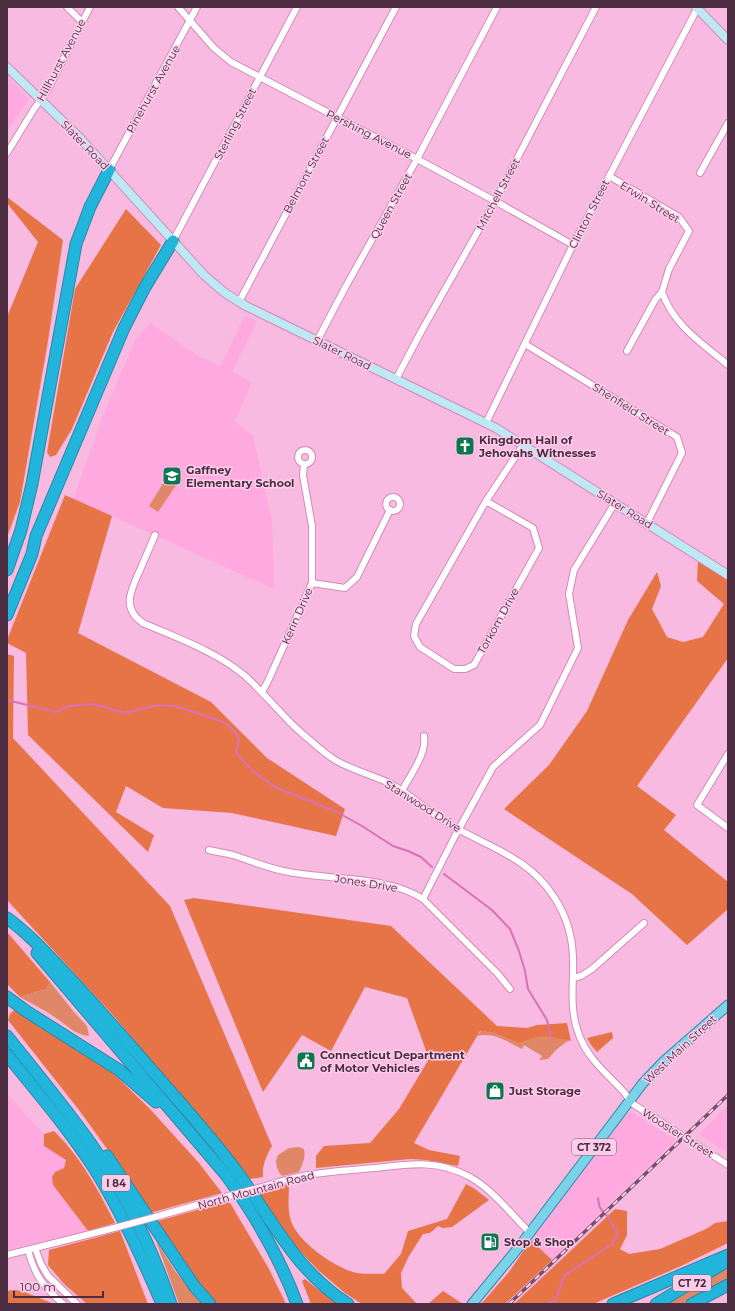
<svg xmlns="http://www.w3.org/2000/svg" width="735" height="1311" font-family="Montserrat,sans-serif">
	<style>
		.built { fill: #feaae0 }
		.green { fill: #e08767 }
		.forest { fill: #e77447 }
		.lines { fill: none; stroke-linecap: round; stroke-linejoin: round }
		.stream { stroke: #da71b8; stroke-width: 2 }
		.minor-casing { stroke: #d48aba; stroke-width: 8 }
		.secondary-casing { stroke: #d48aba; stroke-width: 10 }
		.primary-casing { stroke: #3085a5; stroke-width: 11 }
		.motorway-casing { stroke: #3085a5; stroke-width: 13 }
		.minor { stroke: #fff; stroke-width: 6 }
		.secondary { stroke: #bde9f4; stroke-width: 8 }
		.primary { stroke: #7ad3e9; stroke-width: 9 }
		.motorway { stroke: #22b5db; stroke-width: 11 }
		.rail-casing { stroke: #765068; stroke-width: 3.5 }
		.rail { stroke: #fccdea; stroke-width: 2; stroke-dasharray: 6; stroke-linecap: butt }
		.minor-bridge-casing { stroke: #d48aba; stroke-width: 8; stroke-linecap: butt }
		.minor-bridge { stroke: #fff; stroke-width: 6 }
		.labels { text-anchor: middle; stroke-width: 3; stroke-linejoin: round; paint-order: stroke }
		.shield { fill: #fccdea; stroke: #805c73; stroke-width: 1 }
		.shield-label { font-size: 10px; font-weight: bold; fill: #4b2c40 }
		.street-label { font-size: 11px; fill: #4b2c40; stroke: #fccdea }
		.poi-label { font-size: 11px; font-weight: bold; fill: #4b2c40; stroke: #fccdea; text-anchor: start }
	</style>
	<rect width="100%" height="100%" fill="#f8bae1"/>
	<g class="built">
		<polygon points="7,76 29,99 7,131"/>
		<polygon points="245,315 257,321 232,372 252,382 235,421 253,436 272,520 274,589 112,516 60,604 65,522 102,418 135,340 150,323 200,357 220,366"/>
		<polygon points="7,1094 44,1134 44,1146 66,1160 64,1168 55,1172 53,1185 88,1231 7,1250 8,1220 7,1216"/>
		<polygon points="728,1105 728,1153 699,1134"/>
		<polygon points="631,1112 676,1140 552,1260 531,1240 626,1114"/>
	</g>
	<g class="green">
		<polygon points="169,474 179,481 158,512 149,506"/>
		<path d="M50,982L74,1012L87,1026L89,1036C75,1035 67,1025 56,1018C45,1010 32,1004 20,997L46,989Z"/>
		<path d="M481,1031L494,1033L520,1044C540,1033 548,1036 569,1040L557,1049L548,1059L539,1060L542,1056L524,1045L522,1049C508,1042 494,1032 477,1036Z"/>
		<path d="M299,1147L304,1149C306,1158 302,1165 299,1172L282,1176C277,1170 274,1162 278,1155L289,1148Z"/>
		<polygon points="156,1241 175,1271 201,1304 179,1304"/>
		<polygon points="728,1266 728,1279 686,1304 663,1304"/>
	</g>
	<g class="forest">
		<polygon points="7,197 63,240 48,341 20,502 7,537 7,317 38,242 7,203"/>
		<polygon points="126,209 161,245 113,332 72,429 56,455 50,457 47,452 75,289"/>
		<polygon points="65,495 112,516 78,633 211,702 267,758 345,809 336,836 232,813 163,808 126,786 116,812 154,835 148,852 28,735 26,653 7,643 7,640"/>
		<polygon points="698,560 728,580 728,658 637,786 676,815 664,830 728,882 728,909 687,945 632,894 504,809 549,765 587,711 628,620 657,572 661,586 652,609 667,637 683,642 703,637 724,604 697,581"/>
		<path d="M7,654L14,656L13,738L170,906L272,1146C266,1156 262,1166 263,1177L250,1179L112,1014L7,900Z"/>
		<path d="M194,898L391,926L497,1026L527,1028L537,1025L567,1023L571,1041C550,1037 540,1033 520,1044L494,1033L480,1031L414,1143L429,1150L460,1156L458,1166L426,1160L410,1159L316,1168V1156L324,1146L370,1143L399,1109L429,1059L407,998L365,987L331,1051L302,1035L263,1092L184,900Z"/>
		<polygon points="7,932 50,982 46,989 20,997 7,984"/>
		<polygon points="14,1010 91,1058 115,1075 150,1109 199,1163 222,1193 150,1213 113,1157 79,1110 8,1020 10,1014"/>
		<polygon points="612,1032 613,1038 597,1052 591,1045 587,1038"/>
		<path d="M54,1131C81,1157 98,1190 115,1223L88,1231L53,1185L52,1177L55,1172L64,1168L66,1160L44,1146V1134Z"/>
		<path d="M289,1184C289,1196 287,1209 291,1221C298,1242 333,1266 353,1272C362,1275 374,1273 384,1274L401,1254L408,1231L447,1219L466,1184L475,1189L489,1200L452,1227L443,1228L438,1226L430,1233L423,1234L409,1256L401,1273L402,1288L417,1304H362L345,1293L318,1270L297,1248L258,1193Z"/>
		<polygon points="229,1201 269,1269 286,1304 214,1304 154,1222"/>
		<polygon points="615,1209 627,1211 627,1235 620,1249 629,1254 660,1249 706,1229 715,1223 728,1221 728,1243 681,1266 593,1304 514,1304"/>
		<polygon points="120,1231 148,1304 87,1304 64,1284 48,1265 49,1250"/>
		<polygon points="531,1240 552,1260 505,1304 481,1304 509,1272"/>
		<polygon points="305,1279 320,1291 342,1304 311,1304 302,1281"/>
		<polygon points="14,1290 22,1291 54,1304 7,1304 7,1291"/>
		<polygon points="443,1291 463,1304 428,1304"/>
	</g>
	<g class="lines">
		<g class="stream">
			<polyline points="7,700 56,712 68,706 92,704 102,706 124,713 158,705 175,706 221,721 228,725 235,732 239,739 236,753 254,772 275,787 337,812 362,826 393,846 408,851 421,857 432,867"/>
			<polyline points="444,874 492,910 510,929 519,951 525,971 528,989 547,1020 551,1037"/>
			<path d="M546,1304L555,1301L565,1275L612,1244L618,1234C614,1229 612,1222 608,1217C600,1207 600,1212 598,1198"/>
		</g>
		<g class="minor-casing">
			<g id="minor">
				<polyline points="67,7 82,22"/>
				<polyline points="178,7 214,48 231,62 417,159 495,201 573,245"/>
				<polyline points="7,153 34,109 47,91 90,7"/>
				<polyline points="109,170 197,7"/>
				<polyline points="700,173 728,123"/>
				<polyline points="609,176 679,217 689,231 669,269 662,292 655,300 627,351"/>
				<polyline points="173,241 297,7"/>
				<path d="M662,292C674,326 702,343 728,365"/>
				<polyline points="239,302 396,7"/>
				<polyline points="317,341 346,286 417,159 497,7"/>
				<polyline points="525,344 677,437 682,453 647,523"/>
				<polyline points="396,379 422,330 495,201 596,7"/>
				<polyline points="486,423 573,245 698,7"/>
				<circle cx="305" cy="457" r="7"/>
				<circle cx="393" cy="504" r="7"/>
				<polygon points="486,501 533,528 539,548 474,665 465,669 454,669 420,647 414,636 416,624"/>
				<polyline points="486,501 523,445"/>
				<path d="M155,535C150,547 145,558 140,570C131,590 121,608 143,623C177,638 215,651 244,675C260,689 273,705 288,720C295,728 304,735 312,742C320,749 327,755 335,760C352,770 372,775 389,783C408,793 423,807 441,819C480,845 527,854 554,897C566,915 572,935 573,956C574,982 569,1007 578,1032C586,1057 605,1072 622,1090C626,1094 629,1100 633,1104L728,1165"/>
				<polyline points="312,583 345,588 357,577 390,510"/>
				<polyline points="262,692 268,681 312,583 312,526 303,475 304,464"/>
				<polyline points="728,754 697,805 728,828"/>
				<path d="M402,791C410,775 427,754 424,736"/>
				<path d="M209,850C217,852 225,853 233,855C252,861 269,869 289,872C330,880 388,876 423,899L498,974L510,989"/>
				<polyline points="423,899 455,836 493,767 540,725 578,648 569,594 574,570 615,503"/>
				<polyline points="573,978 581,976 592,969 644,923"/>
				<path d="M255,1189C273,1184 290,1178 308,1175C330,1171 353,1170 375,1168C409,1164 438,1159 470,1177C493,1190 511,1214 530,1233"/>
				<polyline points="155,1217 225,1197"/>
				<polyline points="35,1248 41,1264 48,1276 77,1304"/>
				<path d="M28,1250C35,1276 43,1286 63,1304"/>
				<polyline points="7,1255 118,1227"/>
			</g>
		</g>
		<g class="secondary-casing">
			<g id="secondary">
				<polyline points="696,7 728,40"/>
				<polyline points="7,67 79,137 204,275 225,293 246,306 496,428 728,575"/>
			</g>
		</g>
		<g class="primary-casing">
			<polyline id="primary" points="472,1304 519,1247 643,1083 662,1063 728,1005"/>
		</g>
		<g class="motorway-casing">
			<g id="motorway">
				<polyline points="7,570 21,530 32,484 76,244 90,207 109,170"/>
				<polyline points="7,615 32,554 36,536 124,328 145,287 173,241"/>
				<path d="M7,918C29,934 46,953 64,972C89,998 113,1026 137,1053C171,1093 207,1131 238,1173C273,1221 296,1271 348,1304"/>
				<path d="M37,953L226,1175C255,1215 280,1258 297,1304"/>
				<polyline points="7,997 26,1011 119,1070 156,1102"/>
				<path d="M7,1036C35,1071 65,1107 91,1144C125,1193 152,1248 171,1304"/>
				<path d="M7,1055C37,1092 68,1128 94,1168C121,1211 142,1257 162,1304"/>
				<polyline points="107,1156 180,1265 195,1287 210,1304"/>
				<polyline points="613,1304 728,1255"/>
				<polyline points="656,1304 724,1263"/>
				<polyline points="692,1304 728,1285"/>
			</g>
		</g>
		<use href="#minor" class="minor"/>
		<use href="#secondary" class="secondary"/>
		<use href="#primary" class="primary"/>
		<use href="#motorway" class="motorway"/>
		<g class="rail-casing">
			<polyline id="rail" points="509,1304 728,1095"/>
		</g>
		<use href="#rail" class="rail"/>
		<g class="minor-bridge-casing">
			<g id="minor-bridge">
				<polyline points="225,1197 255,1189"/>
				<polyline points="118,1227 155,1217"/>
			</g>
		</g>
		<use href="#minor-bridge" class="minor-bridge"/>
	</g>
	<defs>
		<g id="church-square" transform="scale(1)"><rect x="-9" y="-9" width="18" height="18" rx="4" fill="#0d764f" stroke="#fccdea"/><path d="M-1.2-6h2.4v3.5h3.3v2.4h-3.3V6h-2.4V-.1h-3.3v-2.4h3.3Z" fill="#fff"/></g>
		<g id="school-square" transform="scale(1)"><rect x="-9" y="-9" width="18" height="18" rx="4" fill="#0d764f" stroke="#fccdea"/><path d="M0-5L7-2L0 1L-7-2ZM-4 1L0 2.5L4 1V4Q0 6-4 4Z" fill="#fff"/></g>
		<g id="civic-square" transform="scale(1)"><rect x="-9" y="-9" width="18" height="18" rx="4" fill="#0d764f" stroke="#fccdea"/><path d="M-.6-6.5H3V-4.5H.6V-3L4-1V1h2V6H-6V1h2V-1L-.6-3ZM-1.2 2.5V6h2.4V2.5Z" fill="#fff"/></g>
		<g id="shop-square" transform="scale(1)"><rect x="-9" y="-9" width="18" height="18" rx="4" fill="#0d764f" stroke="#fccdea"/><path d="M-5-2.5h2.3a2.7 3.5 0 0 1 5.4 0H5L5.5 6h-11ZM-1.5-2.5h3a1.5 2.3 0 0 0-3 0Z" fill="#fff"/></g>
		<g id="fuel-square" transform="scale(1)"><rect x="-9" y="-9" width="18" height="18" rx="4" fill="#0d764f" stroke="#fccdea"/><path d="M-5.5-6h7V0h2V4h1.3V-2.5L3-4.5l.8-.8L6-3V5H2.5V1h-1V6h-7ZM-4.2-4.7v3.2H.2V-4.7Z" fill="#fff"/></g>
	</defs>
	<g fill-rule="evenodd">
		<use href="#church-square" x="465" y="446"/>
		<use href="#school-square" x="172" y="476"/>
		<use href="#civic-square" x="306" y="1061"/>
		<use href="#shop-square" x="495" y="1091"/>
		<use href="#fuel-square" x="490" y="1242"/>
	</g>
	<g class="labels">
		<g class="shield">
			<rect x="572" y="1139" width="44" height="16" rx="3"/>
			<rect x="102" y="1175" width="28" height="16" rx="3"/>
			<rect x="673" y="1275" width="38" height="16" rx="3"/>
		</g>
		<g class="shield-label">
			<text x="594" y="1151">CT 372</text>
			<text x="116" y="1187">I 84</text>
			<text x="692" y="1287">CT 72</text>
		</g>
		<g class="street-label">
			<text transform="translate(61 60) rotate(-62)" y="4">Hillhurst Avenue</text>
			<text transform="translate(153 89) rotate(-61)" y="4">Pinehurst Avenue</text>
			<text transform="translate(235 124) rotate(-63)" y="4">Sterling Street</text>
			<text transform="translate(369 134) rotate(27)" y="4">Pershing Avenue</text>
			<text transform="translate(85 145) rotate(46)" y="4">Slater Road</text>
			<text transform="translate(306 175) rotate(-62)" y="4">Belmont Street</text>
			<text transform="translate(498 194) rotate(-62)" y="4">Mitchell Street</text>
			<text transform="translate(650 202) rotate(32)" y="4">Erwin Street</text>
			<text transform="translate(391 206) rotate(-61)" y="4">Queen Street</text>
			<text transform="translate(589 214) rotate(-63)" y="4">Clinton Street</text>
			<text transform="translate(342 353) rotate(26)" y="4">Slater Road</text>
			<text transform="translate(631 409) rotate(32)" y="4">Shenfield Street</text>
			<text transform="translate(625 509) rotate(32)" y="4">Slater Road</text>
			<text transform="translate(297 616) rotate(-66)" y="4">Kerin Drive</text>
			<text transform="translate(498 621) rotate(-61)" y="4">Torkom Drive</text>
			<text transform="translate(423 806) rotate(32)" y="4">Stanwood Drive</text>
			<text transform="translate(366 883) rotate(9)" y="4">Jones Drive</text>
			<text transform="translate(680 1049) rotate(-43)" y="4">West Main Street</text>
			<text transform="translate(678 1133) rotate(32)" y="4">Wooster Street</text>
			<text transform="translate(256 1190) rotate(-15)" y="4">North Mountain Road</text>
		</g>
		<g class="poi-label">
			<text x="479" y="444">Kingdom Hall of<tspan x="479" dy="13">Jehovahs Witnesses</tspan></text>
			<text x="186" y="474">Gaffney<tspan x="186" dy="13">Elementary School</tspan></text>
			<text x="320" y="1059">Connecticut Department<tspan x="320" dy="13">of Motor Vehicles</tspan></text>
			<text x="509" y="1095">Just Storage</text>
			<text x="504" y="1246">Stop &amp; Shop</text>
		</g>
	</g>
	<rect width="735" height="1311" fill="none" stroke="#4b2c40" stroke-width="16"/>
	<path d="M14 1291v6h89v-6" fill="none" stroke="#4b2c40" stroke-width="2"/>
	<text x="20" y="1291" font-size="12" fill="#4b2c40" stroke="#fccdea" stroke-width="3" paint-order="stroke">100 m</text>
</svg>
